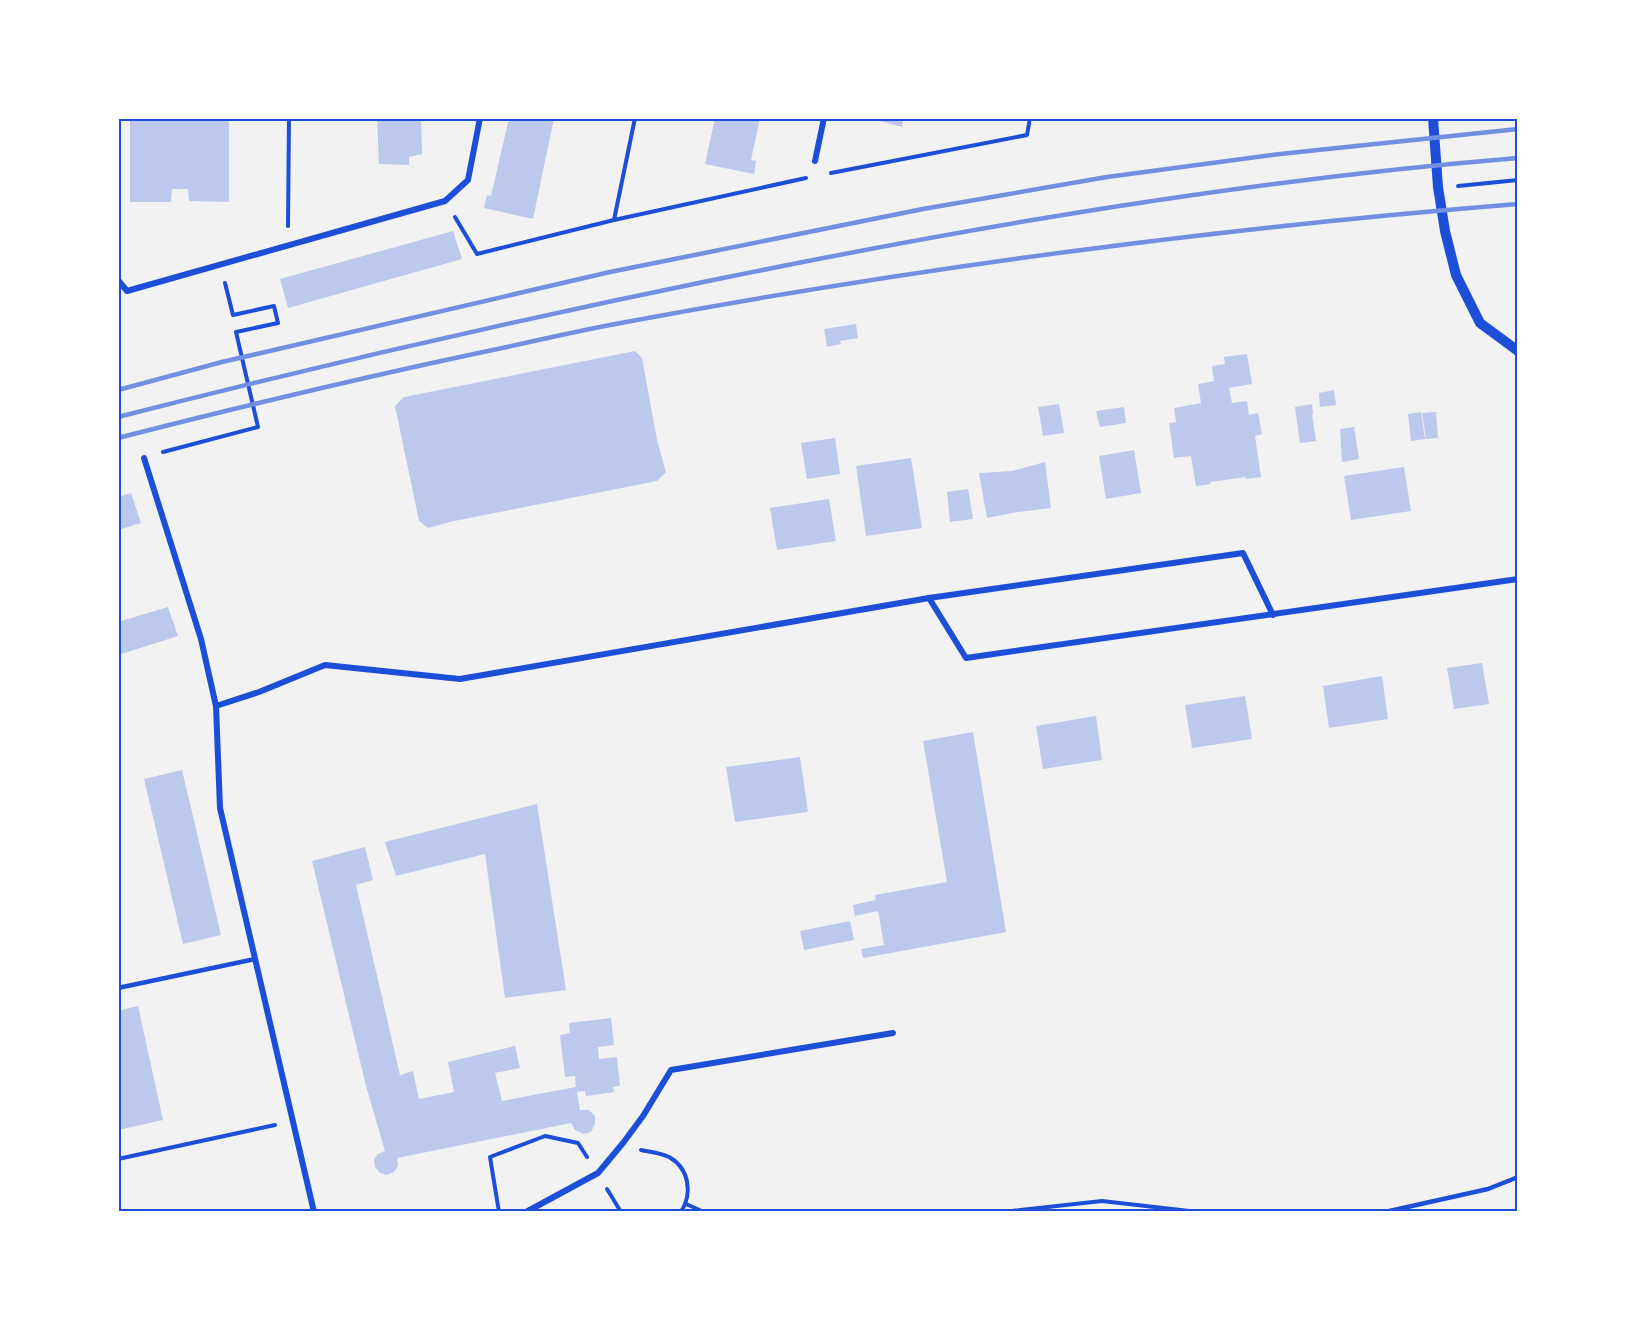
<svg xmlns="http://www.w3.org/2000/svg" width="1636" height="1330" font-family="Mulish,sans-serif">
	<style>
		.building { fill: #bdc9ec }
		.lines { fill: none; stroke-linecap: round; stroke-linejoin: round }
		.path { stroke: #1d4ed8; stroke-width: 4 }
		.service { stroke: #1d4ed8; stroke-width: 4.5 }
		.minor { stroke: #1d4ed8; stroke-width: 6 }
		.tertiary { stroke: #1d4ed8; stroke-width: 10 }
		.rail { stroke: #7290e2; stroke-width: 4.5 }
		.neatline { fill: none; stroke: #1d4ed8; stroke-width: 2 }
	</style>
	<rect width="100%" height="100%" fill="#f2f2f2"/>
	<g class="building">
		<polygon points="130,118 229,118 229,202 189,201 188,189 172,189 171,202 130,202"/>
		<polygon points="377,118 421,118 422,154 409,157 409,165 379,164"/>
		<polygon points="509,118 554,118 533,219 484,208 487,195 491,196"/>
		<polygon points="715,118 760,118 751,160 756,161 754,174 705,164"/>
		<polygon points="869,118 903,118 902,127"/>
		<polygon points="453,231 462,259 288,308 280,279"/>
		<polygon points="856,324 858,338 840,341 841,344 827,347 824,329"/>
		<polygon points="635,351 642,358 657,440 666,472 657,481 454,521 428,528 419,521 395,406 404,397"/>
		<polygon points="1247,354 1252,384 1229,388 1232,403 1247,401 1249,415 1258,413 1262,434 1255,436 1261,477 1246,479 1246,477 1210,482 1211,484 1196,486 1191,456 1174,458 1169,423 1176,422 1174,408 1201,403 1198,384 1214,381 1212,366 1225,364 1224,357"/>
		<polygon points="1334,390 1336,405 1320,407 1319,393"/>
		<polygon points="1059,404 1064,433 1043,436 1038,407"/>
		<polygon points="1312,404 1313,414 1312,414 1316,441 1300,443 1295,407"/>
		<polygon points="1124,407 1126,423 1100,427 1096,411"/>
		<polygon points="1421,412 1425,439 1411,441 1408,414"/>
		<polygon points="1436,412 1438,438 1426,439 1422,413"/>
		<polygon points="1354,427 1359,459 1342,462 1340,429"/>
		<polygon points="835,438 840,474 807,479 801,443"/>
		<polygon points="1134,450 1141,493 1106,499 1099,456"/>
		<polygon points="911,458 922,528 866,536 856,466"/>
		<polygon points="1045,462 1051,508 1018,512 987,518 979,473 1012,471"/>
		<polygon points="1404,467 1411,511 1351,520 1344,476"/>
		<polygon points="968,489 973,519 950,522 947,492"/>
		<polygon points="131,493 141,523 118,530 118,497"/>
		<polygon points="829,499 836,541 777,550 770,508"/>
		<polygon points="168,607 178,636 118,655 118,622"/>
		<polygon points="1482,663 1489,704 1454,709 1447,668"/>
		<polygon points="1382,676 1388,719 1329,728 1323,686"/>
		<polygon points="1245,696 1252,739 1192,748 1185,705"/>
		<polygon points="1096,716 1102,760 1043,769 1036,726"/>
		<polygon points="973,732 1006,932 863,958 861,949 884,945 878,911 855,916 853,905 876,900 875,895 947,882 923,741"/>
		<polygon points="800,757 808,812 735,822 726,767"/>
		<polygon points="182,770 221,935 183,944 144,779"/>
		<polygon points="537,804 566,990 505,998 485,854 396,876 385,842"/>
		<polygon points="365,847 373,880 356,885 400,1075 413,1071 419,1099 454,1092 448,1062 515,1046 520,1068 495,1073 502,1101 576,1087 575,1076 565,1077 560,1035 570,1033 569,1023 611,1018 614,1045 598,1047 599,1059 617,1057 620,1086 613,1087 614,1092 586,1096 585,1091 577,1092 580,1110 589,1110 595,1116 595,1124 591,1132 583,1134 575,1130 571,1123 397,1158 398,1166 394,1172 387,1175 380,1173 375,1167 374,1160 378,1154 385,1151 366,1086 312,861"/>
		<polygon points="850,921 854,940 804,950 800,931"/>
		<polygon points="138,1006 163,1120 118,1130 118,1011"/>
	</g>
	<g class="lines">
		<g class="path">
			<polyline points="831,173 1027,135 1030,118"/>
			<polyline points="1458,186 1518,180"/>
			<polyline points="455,217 477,254 614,220 806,178"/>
			<polyline points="614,220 635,118"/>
			<polyline points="288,226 289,118"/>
			<polyline points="163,452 258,427 236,332 278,323 274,306 233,315 225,283"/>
			<path d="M641,1150C650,1152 661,1153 669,1157C689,1168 693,1193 681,1212"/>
			<polyline points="118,1159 275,1125"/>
			<polyline points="607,1189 621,1212"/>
			<polyline points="686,1204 704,1212"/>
			<polyline points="499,1212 490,1157 545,1136 578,1143 587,1157"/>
			<polyline points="1003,1212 1102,1201 1198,1212"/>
		</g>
		<g class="service">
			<polyline points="118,988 255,959"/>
			<polyline points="1385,1212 1488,1189 1518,1177"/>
		</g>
		<g class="minor">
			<polyline points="815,161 824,118"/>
			<polyline points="118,280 127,291 445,201 468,180 480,118"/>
			<polyline points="144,458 201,639 216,706 220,808 314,1212"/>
			<polyline points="929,598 966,658 1518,579"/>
			<polyline points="216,706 259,692 325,665 460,679 929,598 1243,553 1273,615"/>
			<polyline points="526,1212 598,1173 623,1143 643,1116 671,1070 893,1033"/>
		</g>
		<polyline class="tertiary" points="1433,118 1438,187 1445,231 1456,275 1480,323 1518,351"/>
		<g class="rail">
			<polyline points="118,390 222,362 610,272 923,209 1107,177 1280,154 1518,129"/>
			<path d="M118,417C317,366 517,320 718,279C982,225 1249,180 1518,158"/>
			<path d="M118,438C247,405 377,374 507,347C547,338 587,329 626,322C921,267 1219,228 1518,204"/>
		</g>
	</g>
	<rect width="1636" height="1330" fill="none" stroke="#ffffff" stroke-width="240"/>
	<rect x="120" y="120" width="1396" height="1090" class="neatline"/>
</svg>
